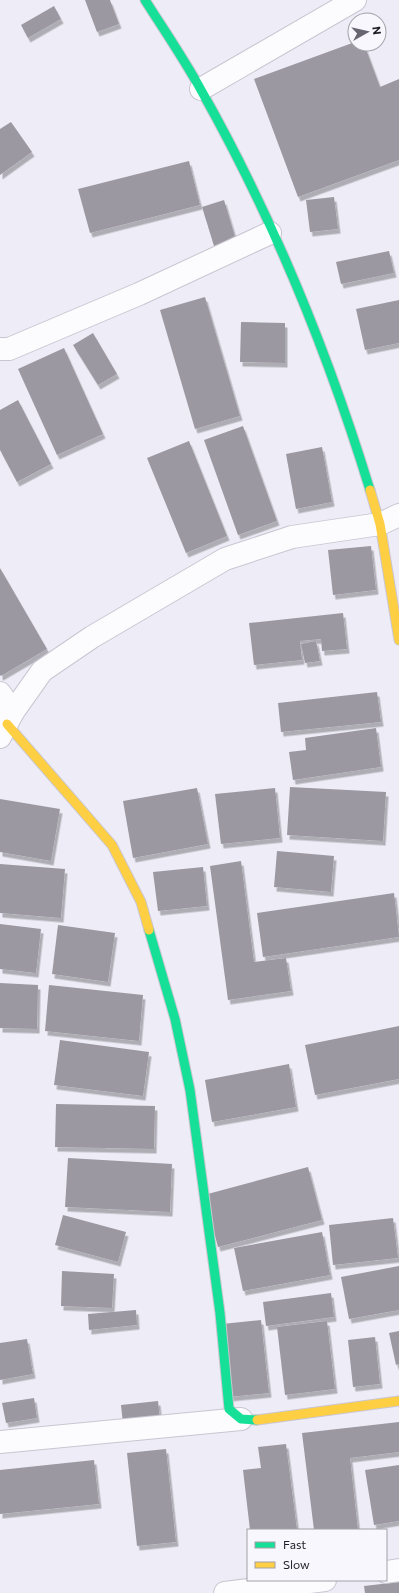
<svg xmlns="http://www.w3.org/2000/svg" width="399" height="1593" font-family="Commissioner,sans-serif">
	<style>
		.building { fill: #9c98a1; filter: url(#shadow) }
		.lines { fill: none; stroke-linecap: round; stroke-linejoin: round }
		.street-casing { stroke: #c9c6d1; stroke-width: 24 }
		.fast-casing { stroke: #c9c6d1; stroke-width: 11 }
		.slow-casing { stroke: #c9c6d1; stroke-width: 11 }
		.street { stroke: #fcfcfe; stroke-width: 22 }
		.fast { stroke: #16e098; stroke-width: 9 }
		.slow { stroke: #ffcf43; stroke-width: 9 }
	</style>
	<defs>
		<filter id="shadow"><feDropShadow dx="2.5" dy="4.5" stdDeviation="0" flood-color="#0004"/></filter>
	</defs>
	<rect width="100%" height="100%" fill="#eeecf6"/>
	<g class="building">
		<polygon points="85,0 110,0 119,24 97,32"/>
		<polygon points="54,6 61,19 28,38 21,25"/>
		<polygon points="355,42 355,44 364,44 380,87 399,79 399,160 298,197 254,79"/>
		<polygon points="11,122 32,152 0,175 0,129"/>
		<polygon points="189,161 200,205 90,233 78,189"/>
		<polygon points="334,197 338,229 310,232 306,200"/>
		<polygon points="224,200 236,240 214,246 202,207"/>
		<polygon points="389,251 394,273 341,284 336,262"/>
		<polygon points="205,297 240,416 195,429 160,310"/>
		<polygon points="399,300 399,343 365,350 356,309"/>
		<polygon points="241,322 285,323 285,363 240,362"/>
		<polygon points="93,333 117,374 98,385 73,345"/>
		<polygon points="64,348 103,434 57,455 18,369"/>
		<polygon points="18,400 51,464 17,482 0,450 0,410"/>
		<polygon points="243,426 277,521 238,535 204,440"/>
		<polygon points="189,441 227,536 186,553 147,458"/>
		<polygon points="322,447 332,502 296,509 286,454"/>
		<polygon points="371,546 376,590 333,595 328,550"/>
		<polygon points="0,568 47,649 1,676 0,675"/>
		<polygon points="343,613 347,649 322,651 321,639 300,641 302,660 254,665 249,623"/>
		<polygon points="316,641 320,661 305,663 301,644"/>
		<polygon points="377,692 381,722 281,732 278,703"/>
		<polygon points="376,728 381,767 293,780 289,752 306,750 305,738"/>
		<polygon points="290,787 386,792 383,841 287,835"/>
		<polygon points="197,788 208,844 133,858 123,801"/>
		<polygon points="275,788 280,838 221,844 215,794"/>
		<polygon points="0,799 60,809 51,861 0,852"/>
		<polygon points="277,851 334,856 331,892 274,887"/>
		<polygon points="241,861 254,962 286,958 291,991 228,1000 210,866"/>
		<polygon points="0,864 65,869 61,918 0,913"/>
		<polygon points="203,867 207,906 158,911 153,872"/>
		<polygon points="394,893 399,937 263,957 257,913"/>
		<polygon points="0,924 41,929 36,973 0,969"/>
		<polygon points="58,925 115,933 108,982 52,974"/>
		<polygon points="0,983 38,985 37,1029 0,1028"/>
		<polygon points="49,985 143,995 139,1041 45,1031"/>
		<polygon points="399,1026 399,1079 315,1095 305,1045"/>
		<polygon points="60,1040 149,1052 143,1096 54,1085"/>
		<polygon points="289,1064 296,1107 212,1122 205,1080"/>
		<polygon points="56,1104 155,1106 154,1149 55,1147"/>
		<polygon points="68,1158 172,1164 170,1212 65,1207"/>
		<polygon points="308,1167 322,1220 218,1247 204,1195"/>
		<polygon points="63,1215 126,1232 118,1262 55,1245"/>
		<polygon points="393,1218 398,1258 333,1265 329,1225"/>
		<polygon points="322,1232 330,1275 243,1291 234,1248"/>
		<polygon points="399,1266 399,1310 349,1319 341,1277"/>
		<polygon points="62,1271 114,1274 112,1308 61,1306"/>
		<polygon points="331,1293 334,1317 266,1326 263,1302"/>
		<polygon points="136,1310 137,1325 89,1330 88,1314"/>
		<polygon points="261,1320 269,1393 229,1397 222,1324"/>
		<polygon points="327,1321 335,1389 285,1395 277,1327"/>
		<polygon points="399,1331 399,1364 396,1365 389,1333"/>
		<polygon points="375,1337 380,1384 353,1387 348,1340"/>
		<polygon points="27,1339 33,1374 0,1380 0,1343"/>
		<polygon points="34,1398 37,1418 6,1423 2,1403"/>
		<polygon points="158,1401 160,1420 123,1424 121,1405"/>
		<polygon points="399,1422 399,1452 350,1458 358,1530 314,1530 302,1433"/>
		<polygon points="286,1444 297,1530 250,1530 243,1470 261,1468 258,1447"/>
		<polygon points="166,1449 176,1542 137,1546 127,1453"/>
		<polygon points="94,1460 99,1504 0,1514 0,1470"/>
		<polygon points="399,1465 399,1521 374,1525 365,1470"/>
		<polygon points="399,1582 399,1593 365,1593 364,1586"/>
	</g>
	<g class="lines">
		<g class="street-casing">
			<g id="street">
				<polyline points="201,89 355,0"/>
				<polyline points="0,349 9,349 139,294 270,233"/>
				<polyline points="0,693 13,712"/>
				<polyline points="0,737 13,712 42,671 92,637 225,559 292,537 380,524 399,515"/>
				<polyline points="0,1442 241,1419"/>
				<polyline points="386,1572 399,1570"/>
				<polyline points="225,1593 325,1580"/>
			</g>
		</g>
		<g class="fast-casing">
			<g id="fast">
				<path d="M145,0C164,30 184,59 201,90C271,214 328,353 370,490"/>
				<polyline points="149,930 175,1019 190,1090 220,1313 229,1409 241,1419 257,1420"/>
			</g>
		</g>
		<g class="slow-casing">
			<g id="slow">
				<polyline points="370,490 380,524 399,640"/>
				<polyline points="7,724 112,845 141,902 149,930"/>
				<polyline points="257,1420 399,1401"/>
			</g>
		</g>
		<use href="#street" class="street"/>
		<use href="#fast" class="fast"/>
		<use href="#slow" class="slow"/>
	</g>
	<rect x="247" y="1529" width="140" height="52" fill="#f8f7fd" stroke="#a2a0a8"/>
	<rect x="255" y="1542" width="20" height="6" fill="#16e098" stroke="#a2a0a8"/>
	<text x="283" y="1549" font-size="12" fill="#201d28">Fast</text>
	<rect x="255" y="1562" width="20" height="6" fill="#ffcf43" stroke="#a2a0a8"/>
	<text x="283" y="1569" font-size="12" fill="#201d28">Slow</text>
	<g transform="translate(367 32) rotate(82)"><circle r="19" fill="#f8f7fd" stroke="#a2a0a8"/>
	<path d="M0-3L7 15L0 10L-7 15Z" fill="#686570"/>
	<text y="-6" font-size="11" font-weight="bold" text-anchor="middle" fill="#201d28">N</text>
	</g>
</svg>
